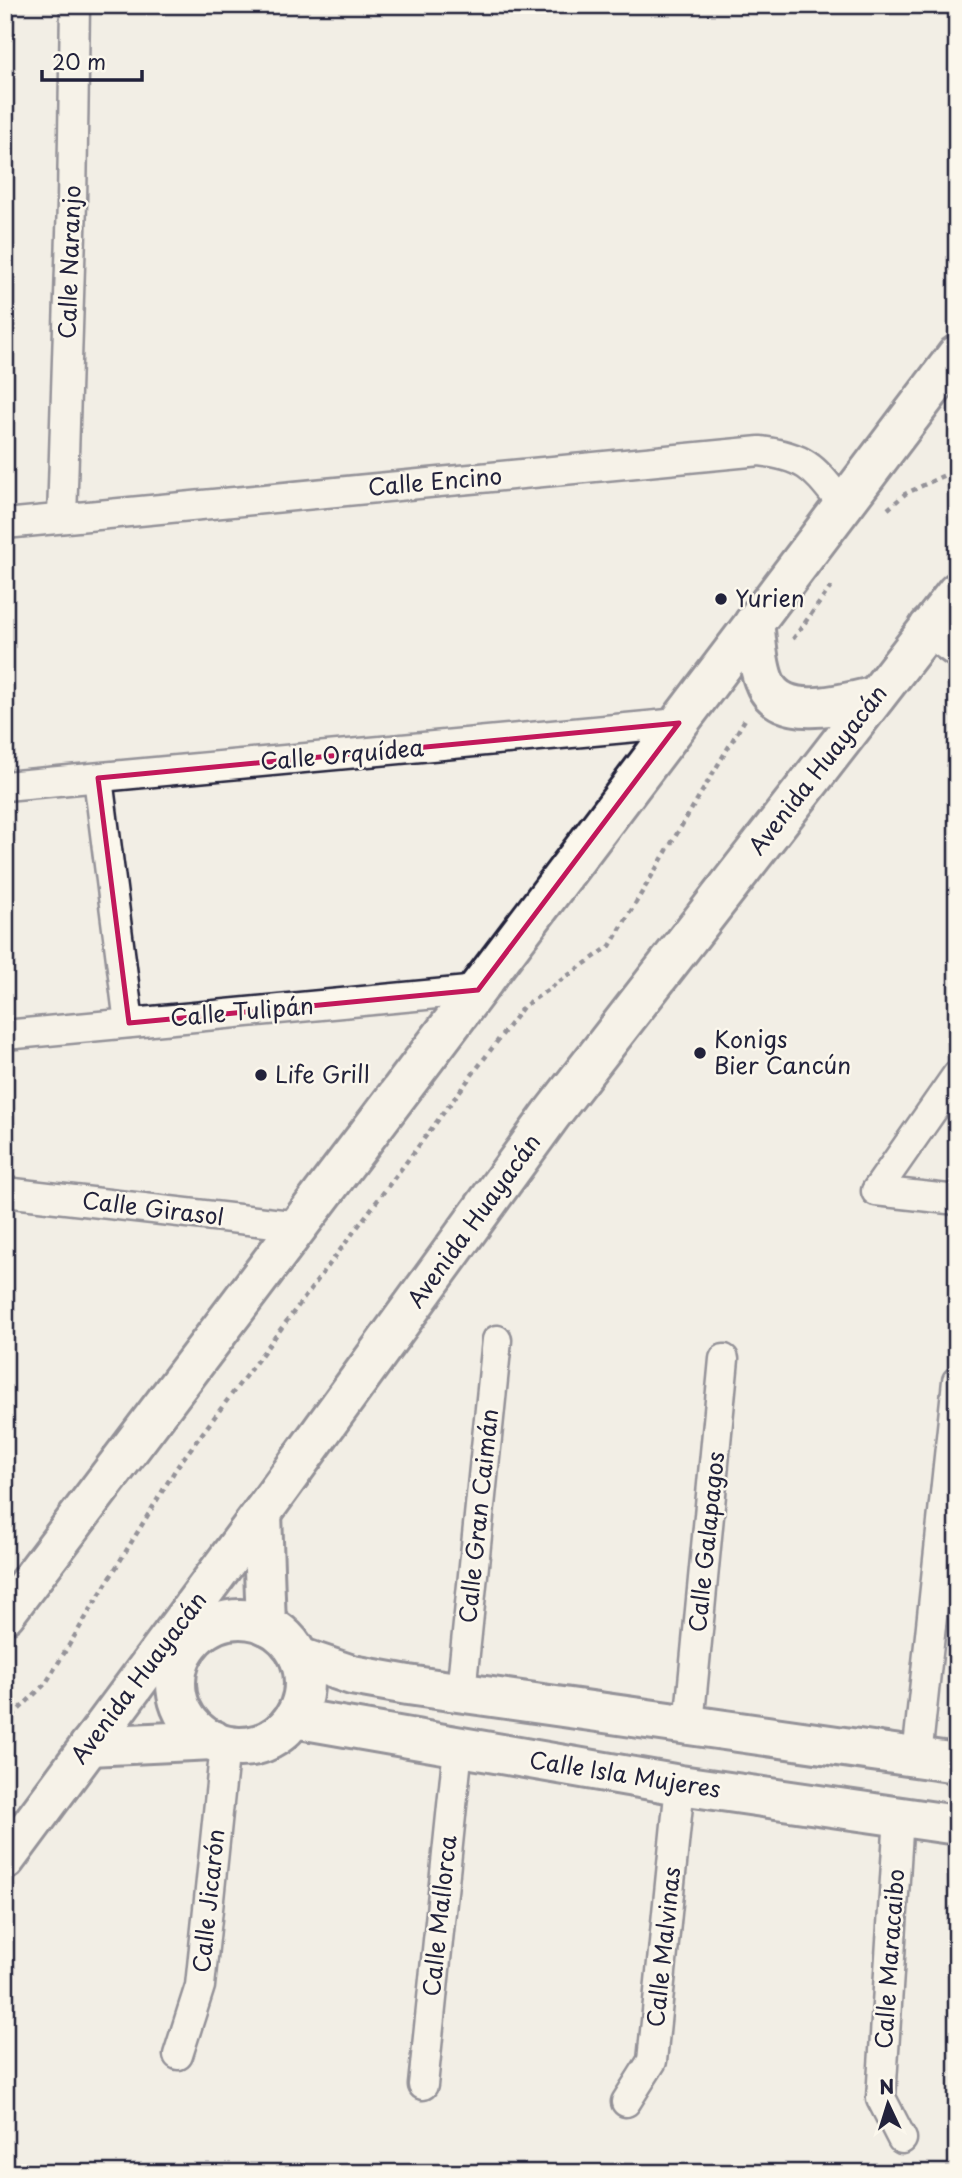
<svg xmlns="http://www.w3.org/2000/svg" width="962" height="2178" font-family="'Playpen Sans',sans-serif">
	<style>
		.lines { fill: none; stroke-linecap: round; stroke-linejoin: round }
		.street-casing { stroke: #22223b; stroke-width: 33 }
		.secondary-casing { stroke: #22223b; stroke-width: 44 }
		.primary-casing { stroke: #22223b; stroke-width: 44 }
		.path { stroke: #22223b; stroke-width: 4.5; stroke-dasharray: 5 5; stroke-linecap: butt }
		.street { stroke: #fbf7ec; stroke-width: 28 }
		.secondary { stroke: #fbf7ec; stroke-width: 38 }
		.primary { stroke: #fbf7ec; stroke-width: 38 }
		.marked { fill: none; stroke: #c2185b; stroke-width: 5; stroke-linejoin: round }
		.poi-dot { fill: #22223b; stroke: #fbf7ec; stroke-width: 2.5 }
		.labels { text-anchor: middle; stroke-width: 5; stroke-linejoin: round; paint-order: stroke }
		.street-label { font-size: 23px; fill: #22223b; stroke: #fbf7ec }
		.poi-label { font-size: 23px; fill: #22223b; stroke: #fbf7ec; text-anchor: start }
	</style>
	<rect width="100%" height="100%" fill="#f2eee5"/>
	<filter id="ink" filterUnits="userSpaceOnUse"><feTurbulence type="fractalNoise" baseFrequency=".0143" numOctaves="2"/><feDisplacementMap in="SourceGraphic" scale="14" xChannelSelector="R" yChannelSelector="G"/><feConvolveMatrix kernelMatrix="1 2 1 2 8 2 1 2 1" color-interpolation-filters="sRGB"/></filter>
	<g filter="url(#ink)">
		<g class="lines">
			<g class="street-casing">
				<g id="street">
					<polyline points="62,518 72,202 75,5"/>
					<path d="M5,524L760,451C809,457 815,470 844,506"/>
					<polyline points="98,778 129,1023"/>
					<polyline points="5,786 679,723"/>
					<polyline points="5,1035 478,990"/>
					<polyline points="957,1075 876,1191 957,1200"/>
					<polyline points="5,1192 300,1226"/>
					<polyline points="461,1692 497,1340"/>
					<polyline points="689,1725 724,1359"/>
					<polyline points="917,1757 957,1381"/>
					<polyline points="899,1816 881,2098 902,2139"/>
					<polyline points="178,2055 200,1986 225,1745"/>
					<polyline points="423,2085 458,1748"/>
					<polyline points="626,2102 652,2061 680,1785"/>
				</g>
			</g>
			<g class="secondary-casing">
				<g id="secondary">
					<polyline points="929,627 957,647"/>
					<circle cx="240" cy="1683" r="64"/>
					<polyline points="299,1657 352,1675 408,1685 957,1763"/>
					<polyline points="294,1718 680,1785 957,1825"/>
				</g>
			</g>
			<g class="primary-casing">
				<g id="primary">
					<path d="M754,623C757,642 757,666 765,683C781,723 846,703 876,696"/>
					<polyline points="262,1513 266,1625"/>
					<polyline points="5,1614 957,355"/>
					<polyline points="89,1746 213,1740"/>
					<polyline points="5,1860 262,1513 551,1115 957,592"/>
				</g>
			</g>
			<g class="path">
				<polyline points="888,509 905,494 957,469"/>
				<polyline points="793,639 833,584"/>
				<polyline points="5,1723 46,1683 177,1467 523,1007 610,946 747,716"/>
			</g>
			<use href="#street" class="street"/>
			<use href="#secondary" class="secondary"/>
			<use href="#primary" class="primary"/>
		</g>
	</g>
	<path d="M0 0H962V2178H0ZM679,723L478,990L129,1023L98,778Z" fill="#f2eee5" fill-opacity=".55" fill-rule="evenodd"/>
	<path class="marked" d="M679,723L478,990L129,1023L98,778Z"/>
	<g class="poi-dot">
		<circle cx="721" cy="599" r="7"/>
		<circle cx="700" cy="1053" r="7"/>
		<circle cx="261" cy="1075" r="7"/>
	</g>
	<g class="labels">
		<g class="street-label">
			<text transform="translate(70 262) rotate(-88)" y="8">Calle Naranjo</text>
			<text transform="translate(435 482) rotate(-5)" y="8">Calle Encino</text>
			<text transform="translate(342 755) rotate(-5)" y="8">Calle Orquídea</text>
			<text transform="translate(818 770) rotate(-52)" y="8">Avenida Huayacán</text>
			<text transform="translate(242 1012) rotate(-5)" y="8">Calle Tulipán</text>
			<text transform="translate(153 1209) rotate(7)" y="8">Calle Girasol</text>
			<text transform="translate(474 1221) rotate(-54)" y="8">Avenida Huayacán</text>
			<text transform="translate(479 1516) rotate(-84)" y="8">Calle Gran Caimán</text>
			<text transform="translate(707 1542) rotate(-84)" y="8">Calle Galapagos</text>
			<text transform="translate(139 1678) rotate(-53)" y="8">Avenida Huayacán</text>
			<text transform="translate(625 1775) rotate(9)" y="8">Calle Isla Mujeres</text>
			<text transform="translate(209 1901) rotate(-84)" y="8">Calle Jicarón</text>
			<text transform="translate(440 1916) rotate(-84)" y="8">Calle Mallorca</text>
			<text transform="translate(664 1947) rotate(-84)" y="8">Calle Malvinas</text>
			<text transform="translate(890 1959) rotate(-86)" y="8">Calle Maracaibo</text>
		</g>
		<g class="poi-label">
			<text x="735" y="607">Yurien</text>
			<text x="714" y="1048">Konigs<tspan x="714" dy="26">Bier Cancún</tspan></text>
			<text x="275" y="1083">Life Grill</text>
		</g>
	</g>
	<rect width="962" height="2178" fill="none" stroke="#fbf7ec" stroke-width="28"/>
	<rect x="14" y="14" width="934" height="2150" fill="none" stroke="#22223b" stroke-width="2.5" filter="url(#ink)"/>
	<g transform="translate(888 2104) rotate(356)" stroke="#fbf7ec" stroke-width="5" paint-order="stroke">
	<path d="M0-5L12 26L0 18L-12 26Z" fill="#22223b"/>
	<text y="-10" font-size="19" font-weight="bold" text-anchor="middle" fill="#22223b">N</text>
	</g>
	<path d="M42 70v10h100v-10" fill="none" stroke="#22223b" stroke-width="3.5"/>
	<text x="52" y="70" font-size="21" fill="#22223b" stroke="#fbf7ec" stroke-width="5" paint-order="stroke">20 m</text>
</svg>
